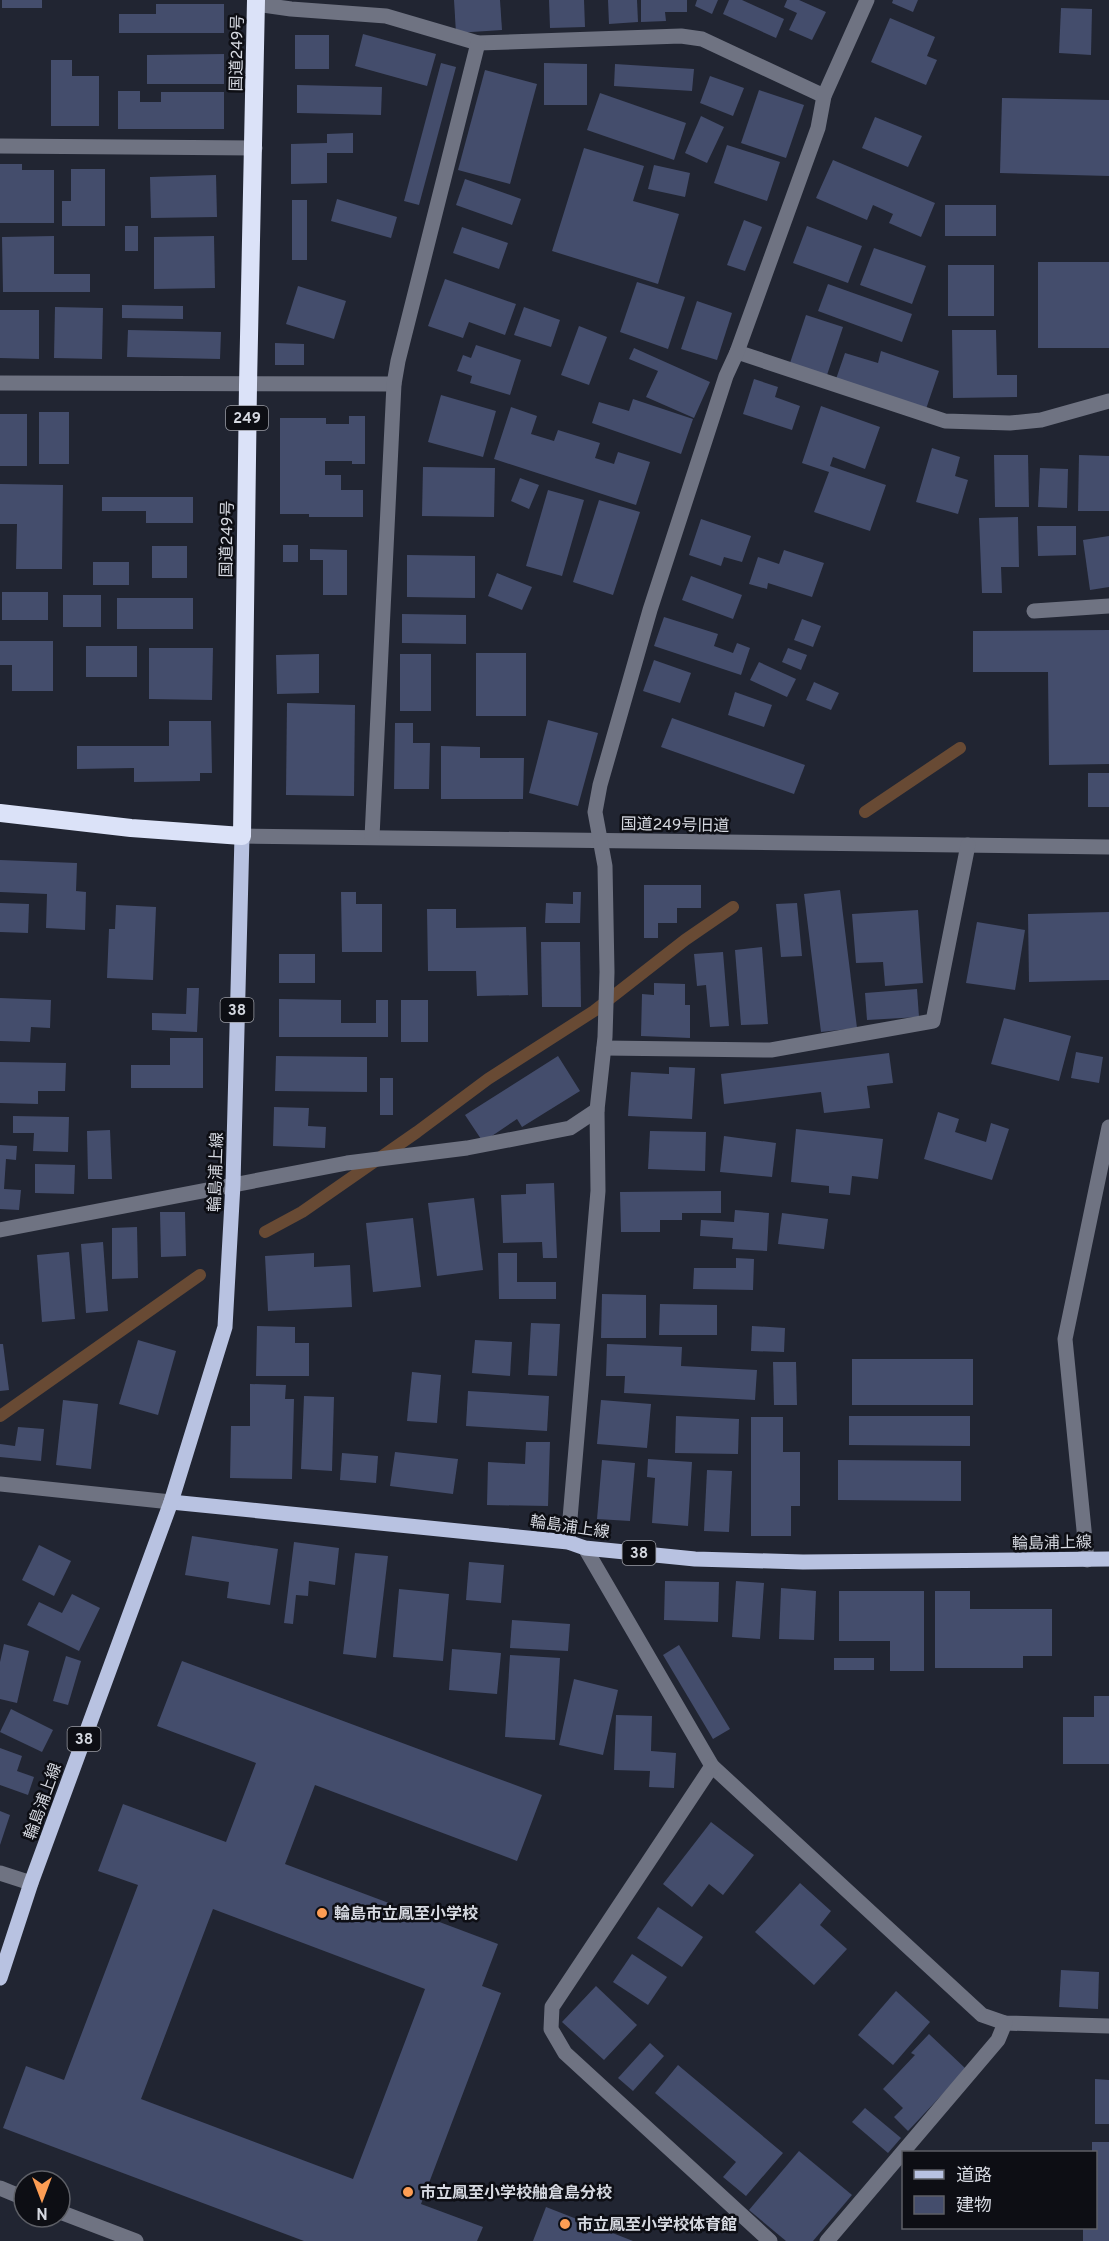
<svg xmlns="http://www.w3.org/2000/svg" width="1109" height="2241" font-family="Overpass,'Noto Sans JP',sans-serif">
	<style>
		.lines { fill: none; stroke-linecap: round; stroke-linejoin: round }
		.stream { stroke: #684a34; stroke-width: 12 }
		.building { fill: #444d6c; fill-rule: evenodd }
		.minor { stroke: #6f7382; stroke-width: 15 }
		.major { stroke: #b8c2e1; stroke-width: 15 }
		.highway { stroke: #dbe2f8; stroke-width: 18 }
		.poi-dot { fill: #fd9d54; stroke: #0d0e14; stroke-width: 2 }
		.labels { text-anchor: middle; stroke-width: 5; stroke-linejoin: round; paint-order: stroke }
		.shield { fill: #0d0e14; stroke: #9a9ca4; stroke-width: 1.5 }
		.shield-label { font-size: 15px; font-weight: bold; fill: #d6d9e1 }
		.street-label { font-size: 16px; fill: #d6d9e1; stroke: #0d0e14 }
		.poi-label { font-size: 16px; font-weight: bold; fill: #d6d9e1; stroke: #0d0e14; text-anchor: start }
	</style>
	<rect width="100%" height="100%" fill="#212532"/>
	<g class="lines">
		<g class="stream">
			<polyline points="865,812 960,748"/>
			<polyline points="265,1232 302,1212 417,1132 488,1079 594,1011 685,940 733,907"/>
			<polyline points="0,1416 200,1275"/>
		</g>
	</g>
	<g class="building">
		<rect x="2" y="0" width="40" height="8"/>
		<polygon points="454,0 500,0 502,30 456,33"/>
		<polygon points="549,0 584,0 585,27 550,28"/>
		<polygon points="608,0 637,0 638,22 609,24"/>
		<polygon points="641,0 687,0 687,12 665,12 666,21 641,22"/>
		<polygon points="697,0 718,0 712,14 695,6"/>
		<polygon points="729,0 742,0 784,19 776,38 723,14"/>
		<polygon points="787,0 799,0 826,12 812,40 789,30 797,13 784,7"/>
		<polygon points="893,0 918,0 913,12 892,3"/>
		<polygon points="156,4 224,4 224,33 119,33 119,14 156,14"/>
		<polygon points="1061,8 1092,9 1091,55 1059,53"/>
		<polygon points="890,18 935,37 927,56 937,60 926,85 871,62"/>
		<polygon points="363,34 436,54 427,86 355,66"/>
		<rect x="295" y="35" width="34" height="34"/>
		<polygon points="224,54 224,84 147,84 147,55"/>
		<polygon points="51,60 72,60 72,76 99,76 99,126 51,126"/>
		<polygon points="441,63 456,67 419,205 404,201"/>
		<polygon points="544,63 587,64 587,105 544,105"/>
		<polygon points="615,64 694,69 692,91 614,86"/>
		<polygon points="485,70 537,84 510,184 458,170"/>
		<polygon points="710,76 744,88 733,116 700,103"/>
		<polygon points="297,85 382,87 381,115 297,113"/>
		<polygon points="759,90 804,105 786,158 741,143"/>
		<polygon points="118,91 140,91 140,102 161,102 161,92 224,92 224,129 118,129"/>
		<polygon points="600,93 686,123 674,160 587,130"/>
		<polygon points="1002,98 1109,100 1109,176 1000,173"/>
		<polygon points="701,116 724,127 707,163 685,153"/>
		<polygon points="875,117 922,136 908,167 862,148"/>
		<polygon points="353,133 353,153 327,153 327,183 291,184 291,144 327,143 327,134"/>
		<polygon points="727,145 780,162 767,201 714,183"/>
		<polygon points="584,148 644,166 633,201 679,214 658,284 552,251"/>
		<polygon points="833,160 935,203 921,237 889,223 893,214 873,205 867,220 816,198"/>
		<polygon points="0,164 22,164 22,170 54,170 54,223 0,223"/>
		<polygon points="654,165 690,173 685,197 648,189"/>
		<polygon points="71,169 105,169 105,226 62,226 62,201 71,201"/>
		<polygon points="216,175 217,217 151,218 150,177"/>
		<polygon points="465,179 521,199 512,225 456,205"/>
		<polygon points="337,199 397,217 391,238 331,221"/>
		<rect x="292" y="200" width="15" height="60"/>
		<rect x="945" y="205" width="51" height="31"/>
		<polygon points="744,220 762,227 745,271 727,265"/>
		<rect x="125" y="226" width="13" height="25"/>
		<polygon points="807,226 862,246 848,283 793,263"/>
		<polygon points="462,227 508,243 499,269 453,253"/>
		<polygon points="54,236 54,274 90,274 90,292 3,292 2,237"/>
		<polygon points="214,236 215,288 154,289 154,237"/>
		<polygon points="874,248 926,266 912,304 860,285"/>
		<rect x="1038" y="262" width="71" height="86"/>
		<rect x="948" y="265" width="46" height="51"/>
		<polygon points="445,279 516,304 505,335 469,322 463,338 428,326"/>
		<polygon points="637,282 685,297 668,349 620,332"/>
		<polygon points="828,284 912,314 902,342 818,311"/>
		<polygon points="298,286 346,301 334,339 286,324"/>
		<polygon points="697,301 732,313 717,360 681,349"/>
		<polygon points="122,305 183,306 183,319 122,318"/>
		<polygon points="55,307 103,308 102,359 54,358"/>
		<polygon points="524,307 560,320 551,347 514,335"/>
		<polygon points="0,310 39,310 39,359 0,358"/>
		<polygon points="806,315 843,327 826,378 789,366"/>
		<polygon points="579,326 607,337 589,385 561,375"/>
		<polygon points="128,330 221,332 220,359 127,357"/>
		<polygon points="952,330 996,330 997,375 1017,375 1017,397 953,398"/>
		<polygon points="275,343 304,344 304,365 275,365"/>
		<polygon points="476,345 521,360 510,395 470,383 472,376 457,371 463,355 471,358"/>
		<polygon points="634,348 710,382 694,418 646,397 658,371 629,359"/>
		<polygon points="881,351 939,371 926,409 836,379 845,353 878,363"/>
		<polygon points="754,379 778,387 775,397 800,406 792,430 743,414"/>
		<polygon points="441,395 496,411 483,457 428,442"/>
		<polygon points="633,399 693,419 681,454 592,423 599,402 629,411"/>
		<polygon points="821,406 880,427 865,469 833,457 830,466 886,485 870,531 814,512 829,472 802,463"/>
		<polygon points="511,407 537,416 531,434 554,441 558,430 600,443 595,458 614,464 618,452 650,462 636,505 494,459"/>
		<rect x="39" y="412" width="30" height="52"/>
		<rect x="0" y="414" width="27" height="52"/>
		<polygon points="349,416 365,416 365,464 352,464 352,461 325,461 325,475 341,475 341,490 363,490 363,517 309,517 309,514 280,514 280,418 326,418 326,424 349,424"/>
		<polygon points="932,448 960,457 955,476 968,480 958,514 916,502"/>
		<polygon points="994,455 1028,455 1029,507 995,507"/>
		<polygon points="1079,455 1109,456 1109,511 1078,511"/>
		<polygon points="423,467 495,468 494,517 422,516"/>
		<polygon points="1040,468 1068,469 1067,508 1038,507"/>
		<polygon points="520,478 539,485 529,509 511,501"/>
		<polygon points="0,484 63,485 62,569 16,569 17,524 0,524"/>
		<polygon points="548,490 584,500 562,576 526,566"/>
		<polygon points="102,497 193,497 193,523 146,523 146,511 102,511"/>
		<polygon points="599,500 640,512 613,595 573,582"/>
		<polygon points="1018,517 1019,567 1001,567 1002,593 982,593 979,518"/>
		<polygon points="701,519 751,536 742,562 724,557 721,566 689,555"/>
		<polygon points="1037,526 1076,526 1076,555 1038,556"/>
		<polygon points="1109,536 1109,587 1090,590 1083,540"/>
		<rect x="283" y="545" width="15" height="17"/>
		<rect x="152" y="546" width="35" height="32"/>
		<polygon points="310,549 347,550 347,595 323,595 323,560 310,560"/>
		<polygon points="784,550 824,563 812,597 768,583 767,589 749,584 758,557 779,564"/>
		<polygon points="407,555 475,556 475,598 407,597"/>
		<rect x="93" y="562" width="36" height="23"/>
		<polygon points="497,573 532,587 522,610 488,596"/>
		<polygon points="691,576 742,595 733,619 682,600"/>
		<rect x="2" y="592" width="46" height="28"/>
		<rect x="63" y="595" width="38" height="32"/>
		<rect x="117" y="598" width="76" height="31"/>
		<polygon points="402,614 466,615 466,644 402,643"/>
		<polygon points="664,617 718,634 714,646 733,653 737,643 750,648 741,675 654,646"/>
		<polygon points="802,619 821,626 813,647 794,640"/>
		<polygon points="1109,630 1109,764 1049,765 1048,672 973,672 973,631"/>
		<polygon points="0,641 53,641 53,691 12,691 12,665 0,665"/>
		<rect x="86" y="646" width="51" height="31"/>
		<polygon points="149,648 213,648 212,700 149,699"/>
		<polygon points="788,648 807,655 801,670 782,662"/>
		<rect x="476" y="653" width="50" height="63"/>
		<polygon points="319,654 319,693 277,694 276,655"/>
		<rect x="400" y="654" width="31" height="57"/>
		<polygon points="654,660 691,673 680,703 643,691"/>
		<polygon points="759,662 796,679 787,697 750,680"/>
		<polygon points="814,682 839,693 831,710 806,700"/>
		<polygon points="735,692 772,705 764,727 728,715"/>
		<polygon points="287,703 355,705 354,796 286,795"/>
		<polygon points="672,718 805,765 794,794 661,747"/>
		<polygon points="548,720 598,733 578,806 529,793"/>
		<polygon points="169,721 211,721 212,773 200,773 200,781 134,782 134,768 77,769 77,746 169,746"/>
		<polygon points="395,723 413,723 413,743 430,743 429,789 394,789"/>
		<polygon points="441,746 480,747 480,758 524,758 523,799 441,799"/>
		<rect x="1088" y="773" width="21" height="34"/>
		<polygon points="0,860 77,863 76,891 86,892 85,930 46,928 47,894 0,892"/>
		<polygon points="644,885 701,885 701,908 677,908 677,923 658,923 658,938 644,938"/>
		<polygon points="840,890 857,1028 821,1032 804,894"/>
		<polygon points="341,892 356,892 356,904 382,904 382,952 342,952"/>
		<polygon points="573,892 581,892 580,923 545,923 546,903 573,904"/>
		<polygon points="0,903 29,904 28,933 0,932"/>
		<polygon points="797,903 802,956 781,957 776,904"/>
		<polygon points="116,905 156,907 153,980 107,978 109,929 115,929"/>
		<polygon points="427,909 456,909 456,928 526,927 528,995 477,996 476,971 428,971"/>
		<polygon points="918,910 923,983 885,986 883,962 856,963 852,914"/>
		<polygon points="1109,912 1109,980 1029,982 1028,914"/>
		<polygon points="977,922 1025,930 1015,990 966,983"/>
		<polygon points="541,942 580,942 581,1007 542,1007"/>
		<polygon points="762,947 768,1024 741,1025 735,950"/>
		<polygon points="723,952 729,1026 710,1027 706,985 697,986 694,954"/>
		<rect x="279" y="954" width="36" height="29"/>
		<polygon points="654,983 685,984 685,1005 690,1005 690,1038 641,1036 642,994 654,995"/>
		<polygon points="187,988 199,988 197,1032 152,1030 152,1013 186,1014"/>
		<polygon points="917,989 919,1017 867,1020 865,993"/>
		<polygon points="0,998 51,1000 50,1028 31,1027 30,1042 0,1041"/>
		<polygon points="279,999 341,1000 341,1023 376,1023 376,1000 388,1000 388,1037 279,1037"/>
		<rect x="401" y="1000" width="27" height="42"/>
		<polygon points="1004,1018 1071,1036 1059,1081 991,1064"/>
		<polygon points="170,1038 203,1038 203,1088 131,1088 131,1065 170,1065"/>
		<polygon points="1076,1052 1103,1057 1099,1083 1071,1078"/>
		<polygon points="889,1053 893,1083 867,1086 870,1108 824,1113 821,1092 724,1104 721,1074"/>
		<polygon points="276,1056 367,1057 367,1092 275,1091"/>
		<polygon points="558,1056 580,1091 522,1127 517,1119 483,1142 465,1115"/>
		<polygon points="0,1062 66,1063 65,1091 38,1091 38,1104 0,1103"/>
		<polygon points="669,1067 695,1068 692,1119 628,1116 631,1072 669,1074"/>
		<rect x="380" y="1078" width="13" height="37"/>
		<polygon points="274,1107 309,1108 308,1126 326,1127 325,1148 273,1146"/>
		<polygon points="938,1112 959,1119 955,1132 986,1142 991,1123 1009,1129 992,1180 924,1159"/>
		<polygon points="13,1116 69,1117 68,1152 33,1151 34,1133 13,1133"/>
		<polygon points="796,1129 883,1139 878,1179 852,1176 850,1195 829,1193 829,1186 791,1182"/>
		<polygon points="110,1130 112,1179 88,1179 87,1131"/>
		<polygon points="650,1131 706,1132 705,1171 648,1169"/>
		<polygon points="724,1136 776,1143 772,1177 720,1172"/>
		<polygon points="0,1145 17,1146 16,1160 6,1159 4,1189 21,1190 19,1210 0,1209"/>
		<polygon points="35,1164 75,1165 74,1194 35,1193"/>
		<polygon points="554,1183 557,1258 543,1258 542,1242 503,1243 501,1195 526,1194 526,1184"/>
		<polygon points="721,1191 721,1213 682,1213 682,1220 660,1220 660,1232 621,1232 620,1192"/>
		<polygon points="474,1198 483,1270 437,1276 428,1203"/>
		<polygon points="735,1210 769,1213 767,1251 732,1249 733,1238 700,1236 701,1220 734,1222"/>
		<polygon points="160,1212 185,1212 186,1256 161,1257"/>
		<polygon points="782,1213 828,1219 824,1249 778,1244"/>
		<polygon points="413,1218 421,1287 373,1292 366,1223"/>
		<polygon points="137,1227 138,1278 112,1279 112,1228"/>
		<polygon points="103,1242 108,1311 86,1313 81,1244"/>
		<polygon points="69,1252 75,1319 42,1322 37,1255"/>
		<polygon points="314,1253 314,1267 350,1265 352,1307 268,1311 265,1256"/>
		<polygon points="498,1253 517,1253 517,1282 556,1282 556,1299 499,1299"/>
		<polygon points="736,1258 754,1259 753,1290 693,1289 694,1268 736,1268"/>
		<polygon points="602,1294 646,1295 646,1338 601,1338"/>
		<polygon points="660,1304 717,1305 717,1335 659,1335"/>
		<polygon points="531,1323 560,1324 557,1376 528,1375"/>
		<polygon points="257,1326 295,1327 295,1343 309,1343 309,1376 256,1376"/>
		<polygon points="752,1326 785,1328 784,1352 751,1351"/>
		<polygon points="138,1340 176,1351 158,1415 119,1404"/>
		<polygon points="475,1340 512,1342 510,1376 472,1373"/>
		<polygon points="0,1344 3,1344 9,1390 0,1391"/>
		<polygon points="607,1344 682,1347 681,1366 757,1370 755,1400 624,1393 625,1376 606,1376"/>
		<rect x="852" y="1359" width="121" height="46"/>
		<polygon points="773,1362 796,1362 797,1405 774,1405"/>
		<polygon points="412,1372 441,1375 437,1423 407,1421"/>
		<polygon points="250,1384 286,1385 285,1399 294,1399 292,1479 230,1478 231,1426 250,1426"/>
		<polygon points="468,1391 549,1396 547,1431 466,1426"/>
		<polygon points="304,1396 334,1397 332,1471 301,1469"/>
		<polygon points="63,1400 98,1404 91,1469 56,1465"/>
		<polygon points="601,1400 651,1404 647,1448 597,1444"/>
		<polygon points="676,1416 739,1419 738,1454 675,1453"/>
		<polygon points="849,1416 970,1416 970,1446 849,1445"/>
		<polygon points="751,1417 783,1417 783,1452 800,1452 800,1506 791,1506 791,1536 751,1536"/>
		<polygon points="18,1427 44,1429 41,1461 0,1457 0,1444 15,1446"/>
		<polygon points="526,1442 550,1442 548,1506 487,1505 488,1462 525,1464"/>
		<polygon points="395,1452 458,1459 453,1494 390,1486"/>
		<polygon points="342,1453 378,1456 376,1483 340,1480"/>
		<polygon points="648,1459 692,1462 688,1526 652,1523 655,1478 647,1477"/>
		<polygon points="602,1460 635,1463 630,1521 597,1519"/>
		<polygon points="838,1460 961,1461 961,1501 838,1500"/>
		<polygon points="707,1470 732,1471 729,1532 704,1531"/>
		<polygon points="192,1536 278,1549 270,1605 227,1598 229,1582 185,1575"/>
		<polygon points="294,1542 339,1548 335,1585 309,1581 308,1596 296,1595 293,1624 284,1623"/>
		<polygon points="39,1545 71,1561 54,1596 22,1580"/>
		<polygon points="355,1553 388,1556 376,1658 343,1654"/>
		<polygon points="469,1562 504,1565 501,1603 466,1600"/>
		<polygon points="665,1581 719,1582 718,1622 664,1620"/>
		<polygon points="736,1581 764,1583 760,1639 732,1637"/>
		<polygon points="781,1588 816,1591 814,1640 779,1639"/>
		<polygon points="399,1589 449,1594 443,1661 393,1657"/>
		<polygon points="839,1591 924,1591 924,1671 890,1671 890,1641 839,1641"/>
		<polygon points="935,1591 970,1591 970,1609 1052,1609 1052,1656 1023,1656 1023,1668 935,1668"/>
		<polygon points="72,1594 100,1608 79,1651 27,1625 39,1602 62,1613"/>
		<polygon points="512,1620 570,1624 568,1651 510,1648"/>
		<polygon points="4,1644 29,1651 17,1703 0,1699 0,1662"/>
		<polygon points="679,1645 730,1729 713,1739 663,1655"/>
		<polygon points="452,1649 501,1653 497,1694 449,1690"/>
		<polygon points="510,1655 560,1658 555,1740 505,1737"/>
		<polygon points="66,1656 81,1661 68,1705 53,1701"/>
		<rect x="834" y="1658" width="40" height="12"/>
		<path d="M182,1661L542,1795L517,1861L315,1785L285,1864L498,1944L482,1986L501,1993L421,2204L483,2227L477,2241H304L3,2128L26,2066L64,2080L138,1885L98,1871L123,1804L226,1842L256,1763L157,1726ZM213,1909L425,1989L353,2179L141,2099Z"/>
		<polygon points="574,1679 618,1690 603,1755 559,1745"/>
		<polygon points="1094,1696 1109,1696 1109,1764 1063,1764 1063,1717 1094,1717"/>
		<polygon points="11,1709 53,1730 42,1752 0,1732"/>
		<polygon points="616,1715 652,1716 651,1751 676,1753 674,1788 649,1787 650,1771 614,1770"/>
		<polygon points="0,1748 22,1756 17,1771 34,1777 28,1795 0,1785"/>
		<polygon points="0,1811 10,1815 0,1845"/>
		<polygon points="711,1822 754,1855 723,1895 709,1884 692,1907 663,1884"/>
		<polygon points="800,1883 831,1911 820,1925 847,1949 814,1985 755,1932"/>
		<polygon points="658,1907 703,1937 682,1967 637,1938"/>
		<polygon points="632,1954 667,1977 648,2005 613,1982"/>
		<polygon points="1061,1970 1099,1972 1098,2009 1059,2007"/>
		<polygon points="596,1986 637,2025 604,2060 562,2022"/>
		<polygon points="896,1991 930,2022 893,2065 858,2035"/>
		<polygon points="929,2034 966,2069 908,2131 894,2117 903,2108 883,2089 915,2055 911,2053"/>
		<polygon points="650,2043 664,2056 633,2091 618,2078"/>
		<polygon points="678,2065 783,2153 746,2196 723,2177 736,2162 655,2093"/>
		<polygon points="1095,2079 1109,2080 1109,2124 1095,2124"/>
		<polygon points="865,2108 901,2138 888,2153 852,2122"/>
		<polygon points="1092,2142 1109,2142 1109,2241 1083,2241 1083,2228 1096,2228 1096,2152 1092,2152"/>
		<polygon points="799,2151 852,2195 813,2241 786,2241 749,2210"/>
		<polygon points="546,2207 633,2241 533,2241"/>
	</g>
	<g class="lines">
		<g class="minor">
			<polyline points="256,4 291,9 386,16 478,43 681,36 702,39 824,96"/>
			<polyline points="0,146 255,148"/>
			<polyline points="737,352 945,421 1010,423 1041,420 1109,401"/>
			<polyline points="0,383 394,384"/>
			<polyline points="1034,611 1109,606"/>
			<polyline points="242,836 1109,847"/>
			<polyline points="372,837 394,384 398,361 478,43"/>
			<polyline points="604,1048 771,1050 933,1021 968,845"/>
			<polyline points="0,1230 347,1163 467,1148 570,1128 597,1110"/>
			<polyline points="0,1484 171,1502"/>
			<polyline points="568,1542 598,1191 597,1110 605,1037 607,972 605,866 595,812 600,785 650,610 726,376 737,352 818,128 824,96 867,0"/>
			<polyline points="585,1548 712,1766 982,2015 1005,2023 1109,2026"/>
			<polyline points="1087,1560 1065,1339 1109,1127"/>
			<polyline points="712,1766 552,2007 551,2029 565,2053 770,2241"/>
			<polyline points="0,1873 31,1883"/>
			<polyline points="0,2188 24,2198"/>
			<polyline points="60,2212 136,2241"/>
			<polyline points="827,2241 998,2040 1005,2023"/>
		</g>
		<g class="major">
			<polyline points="171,1502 568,1542 585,1548 695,1559 803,1562 1109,1559"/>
			<polyline points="0,1978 31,1883 171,1502 225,1327 233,1184 242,836"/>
		</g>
		<polyline class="highway" points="0,813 131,828 242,836 248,385 256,0"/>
	</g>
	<g class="poi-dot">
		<circle cx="322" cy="1913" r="6"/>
		<circle cx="408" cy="2192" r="6"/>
		<circle cx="565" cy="2224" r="6"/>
	</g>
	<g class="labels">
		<g class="shield">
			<rect x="226" y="406" width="42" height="24" rx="4.5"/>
			<rect x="220.5" y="998" width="33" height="24" rx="4.5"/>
			<rect x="622.5" y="1541" width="33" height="24" rx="4.5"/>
			<rect x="67.5" y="1727" width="33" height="24" rx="4.5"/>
		</g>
		<g class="shield-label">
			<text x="247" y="423">249</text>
			<text x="237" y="1015">38</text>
			<text x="639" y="1558">38</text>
			<text x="84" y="1744">38</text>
		</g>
		<g class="street-label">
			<text transform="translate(236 53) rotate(-89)" y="6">国道249号</text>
			<text transform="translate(226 539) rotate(-89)" y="6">国道249号</text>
			<text transform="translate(675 824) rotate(1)" y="6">国道249号旧道</text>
			<text transform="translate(215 1172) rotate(-88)" y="6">輪島浦上線</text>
			<text transform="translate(570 1526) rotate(8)" y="6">輪島浦上線</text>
			<text transform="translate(1052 1542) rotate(-1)" y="6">輪島浦上線</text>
			<text transform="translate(42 1801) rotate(-70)" y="6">輪島浦上線</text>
		</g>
		<g class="poi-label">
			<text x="334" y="1919">輪島市立鳳至小学校</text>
			<text x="420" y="2198">市立鳳至小学校舳倉島分校</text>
			<text x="577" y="2230">市立鳳至小学校体育館</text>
		</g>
	</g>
	<rect x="902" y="2151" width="195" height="78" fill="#0d0e14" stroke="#5d5f66" stroke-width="1.5"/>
	<rect x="914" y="2170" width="30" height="9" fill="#b8c2e1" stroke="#5d5f66" stroke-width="1.5"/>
	<text x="956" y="2181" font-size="18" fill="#d6d9e1">道路</text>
	<rect x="914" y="2196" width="30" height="18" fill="#444d6c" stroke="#5d5f66" stroke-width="1.5"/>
	<text x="956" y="2211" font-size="18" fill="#d6d9e1">建物</text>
	<g transform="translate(42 2199) rotate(180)"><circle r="28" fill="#0d0e14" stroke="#5d5f66" stroke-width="1.5"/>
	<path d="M0-4.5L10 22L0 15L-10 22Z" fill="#fd9d54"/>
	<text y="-9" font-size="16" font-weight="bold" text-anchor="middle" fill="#d6d9e1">N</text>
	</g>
</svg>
